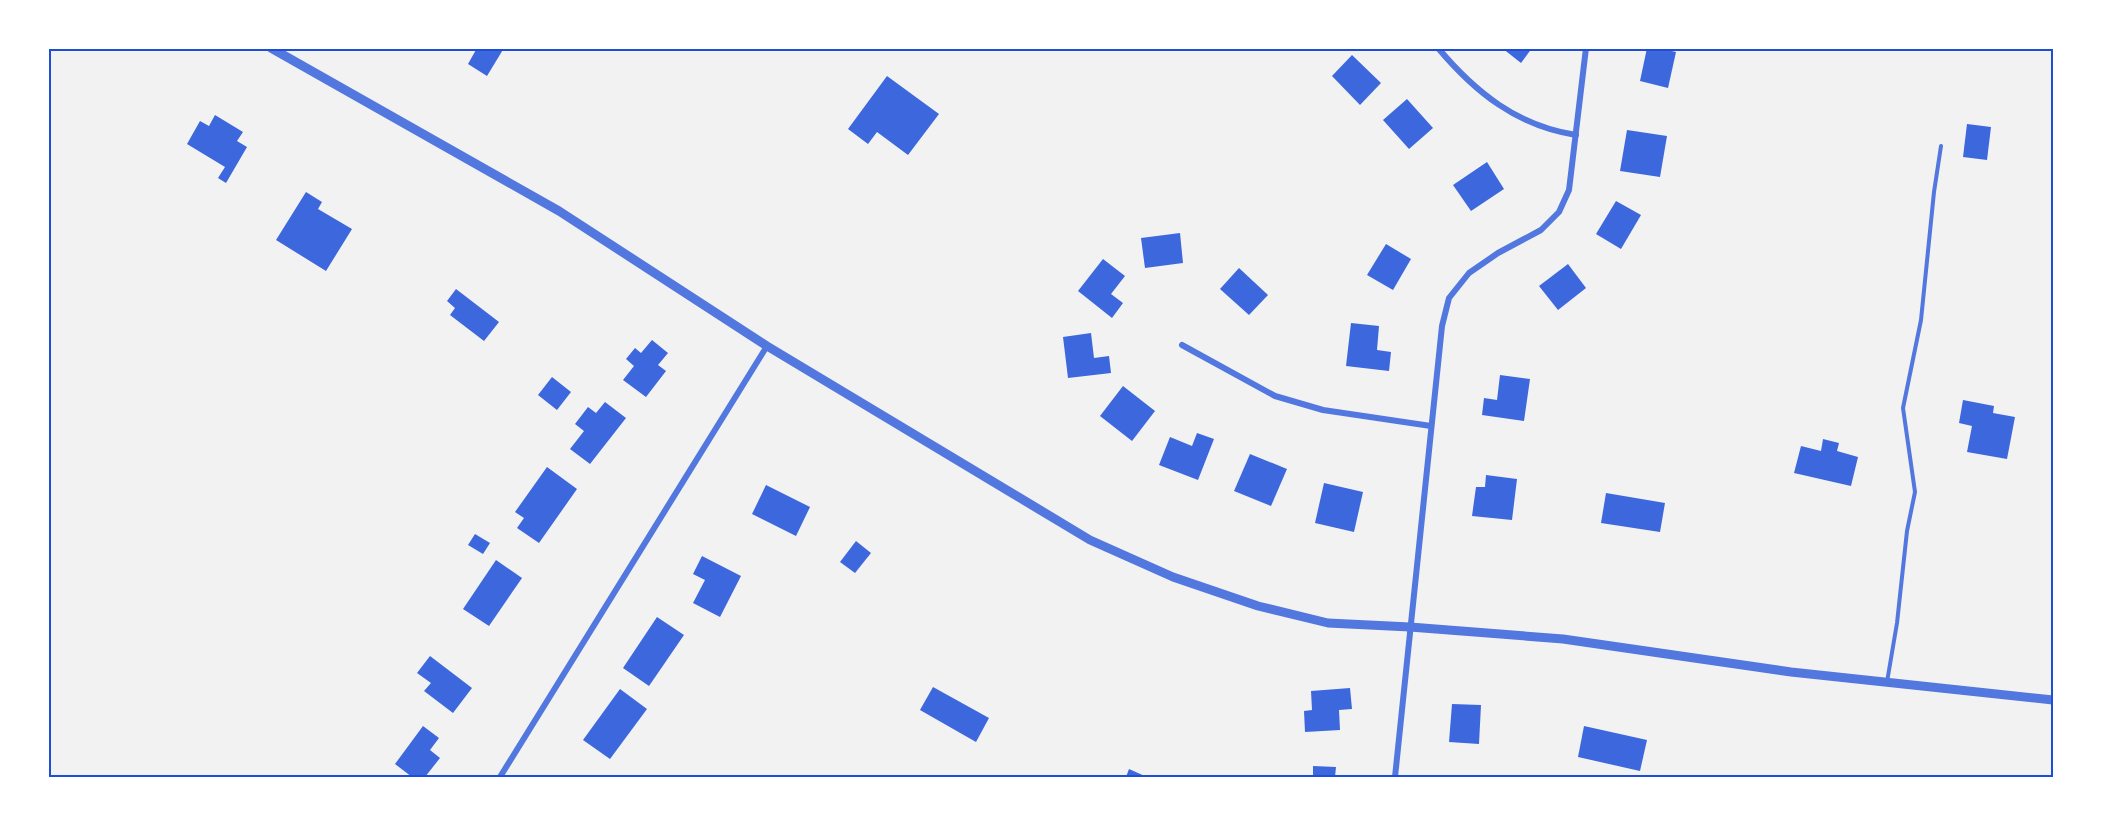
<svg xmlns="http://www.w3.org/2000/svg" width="2101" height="825" font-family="Arial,sans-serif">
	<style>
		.building { fill: #3d67dc }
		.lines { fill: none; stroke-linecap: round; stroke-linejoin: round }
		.service { stroke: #5277de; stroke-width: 4 }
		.minor { stroke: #5277de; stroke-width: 6 }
		.tertiary { stroke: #5277de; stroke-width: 9 }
		.neatline { fill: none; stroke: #1d4ed8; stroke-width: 2 }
	</style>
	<rect width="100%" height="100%" fill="#f2f2f2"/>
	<g class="building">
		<polygon points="477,48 504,48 487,76 468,64"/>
		<polygon points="1502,48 1532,48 1521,63"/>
		<polygon points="1647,48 1659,48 1676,52 1668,88 1640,81"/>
		<polygon points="1352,55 1381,83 1360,105 1332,76"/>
		<polygon points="887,76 939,114 908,155 877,132 868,144 848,129"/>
		<polygon points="1407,99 1433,128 1409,149 1383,120"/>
		<polygon points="215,115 243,132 237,141 247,147 226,183 218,178 225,167 187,144 200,121 209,126"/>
		<polygon points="1967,124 1991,127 1987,160 1963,157"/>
		<polygon points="1627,130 1667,136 1660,177 1620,171"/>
		<polygon points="1487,162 1504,189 1471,211 1453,185"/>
		<polygon points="306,192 322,202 318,209 352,229 326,271 276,240"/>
		<polygon points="1616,201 1641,215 1621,249 1596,234"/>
		<polygon points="1180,233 1183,263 1145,268 1141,238"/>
		<polygon points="1386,244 1411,259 1393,290 1367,275"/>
		<polygon points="1103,259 1125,276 1111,294 1123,303 1112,318 1078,291"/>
		<polygon points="1568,264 1586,288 1558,310 1539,286"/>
		<polygon points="1239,268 1268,295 1249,315 1220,289"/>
		<polygon points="456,289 499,322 484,341 450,315 455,308 447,301"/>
		<polygon points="1351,323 1379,326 1377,350 1391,352 1389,371 1346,366"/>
		<polygon points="1091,333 1094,358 1109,356 1111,373 1068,378 1063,337"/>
		<polygon points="652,340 668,353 658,365 666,371 646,397 623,380 634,366 626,359 635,348 641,353"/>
		<polygon points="1500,375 1530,379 1524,421 1482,415 1484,398 1497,400"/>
		<polygon points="552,377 571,392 557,410 538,395"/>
		<polygon points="1123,386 1155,411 1132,441 1100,416"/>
		<polygon points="1963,400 1994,406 1993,413 2015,417 2007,459 1967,452 1972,426 1959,423"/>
		<polygon points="605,402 626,418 590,464 570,449 584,431 575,424 588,407 596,413"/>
		<polygon points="1197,433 1214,439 1198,480 1159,465 1170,437 1192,446"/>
		<polygon points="1823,439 1839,443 1837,451 1858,457 1851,486 1794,473 1801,446 1821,451"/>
		<polygon points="1250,454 1287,469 1271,506 1234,491"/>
		<polygon points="547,467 577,489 539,543 517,528 524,518 515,512"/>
		<polygon points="1486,475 1517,479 1512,520 1472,516 1476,487 1485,487"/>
		<polygon points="1324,483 1363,492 1354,532 1315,523"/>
		<polygon points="766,485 810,507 796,536 752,514"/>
		<polygon points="1606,493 1665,503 1660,532 1601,523"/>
		<polygon points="475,534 490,543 483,554 468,545"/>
		<polygon points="856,541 871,553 855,573 840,562"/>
		<polygon points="702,556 741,576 720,617 693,603 705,580 693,574"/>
		<polygon points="496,560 522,578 489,626 463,609"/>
		<polygon points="657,617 684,635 649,686 623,668"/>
		<polygon points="430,656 472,688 453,713 424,691 431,683 417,673"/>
		<polygon points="933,687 989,718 976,742 920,710"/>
		<polygon points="1350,688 1352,709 1339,710 1340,730 1305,732 1304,711 1312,710 1311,691"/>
		<polygon points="620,689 647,709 610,759 583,740"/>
		<polygon points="1452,704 1481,705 1479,744 1449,742"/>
		<polygon points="423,726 439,738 430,750 440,758 425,777 412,777 395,764"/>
		<polygon points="1584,726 1647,740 1640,771 1578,757"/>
		<polygon points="1313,766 1336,767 1335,777 1313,777"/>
		<polygon points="1129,769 1147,777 1126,777"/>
	</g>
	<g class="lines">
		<polyline class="service" points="1887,682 1897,623 1907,531 1915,492 1903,408 1921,320 1934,192 1941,146"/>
		<g class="minor">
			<path d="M1438,48C1475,92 1517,126 1576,135"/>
			<polyline points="1182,345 1275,396 1323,410 1431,426"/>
			<polyline points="500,777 767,346"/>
			<polyline points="1395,777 1442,326 1449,298 1469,273 1498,253 1541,230 1559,212 1569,190 1586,48"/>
		</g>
		<polyline class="tertiary" points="271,48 559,211 767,346 1090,540 1173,577 1258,606 1328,623 1410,627 1563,639 1791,672 2053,700"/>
	</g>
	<rect width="2101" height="825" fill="none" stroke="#ffffff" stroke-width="99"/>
	<rect x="50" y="50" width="2002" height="726" class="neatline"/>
</svg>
